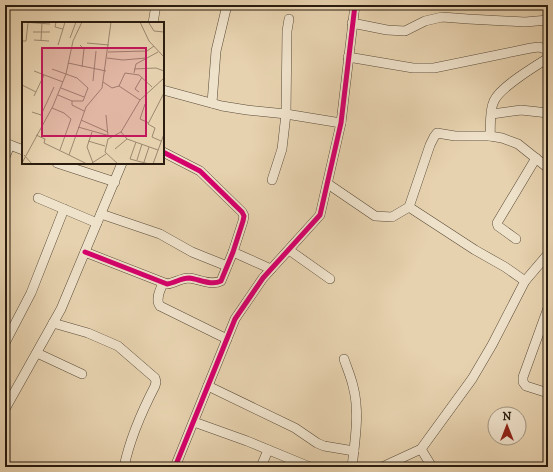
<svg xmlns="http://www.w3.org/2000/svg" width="553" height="472" font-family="'IM FELL DW Pica',serif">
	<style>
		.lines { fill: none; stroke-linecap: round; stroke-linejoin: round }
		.street-casing { stroke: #594a37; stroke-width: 10 }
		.street { stroke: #efe2cb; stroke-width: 9 }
		.cycleway-casing { stroke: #efe2cb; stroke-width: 8 }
		.cycleway { stroke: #d6006c; stroke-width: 5 }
		.inset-road { fill: none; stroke: #9b896f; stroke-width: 1 }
		.view { fill: #c2185b; fill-opacity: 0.15; stroke: #c2185b; stroke-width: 2 }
		.inset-edge { fill: none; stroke: #2a1c0f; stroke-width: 2 }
	</style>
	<rect width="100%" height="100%" fill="#e7d2af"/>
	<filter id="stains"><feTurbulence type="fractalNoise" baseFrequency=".005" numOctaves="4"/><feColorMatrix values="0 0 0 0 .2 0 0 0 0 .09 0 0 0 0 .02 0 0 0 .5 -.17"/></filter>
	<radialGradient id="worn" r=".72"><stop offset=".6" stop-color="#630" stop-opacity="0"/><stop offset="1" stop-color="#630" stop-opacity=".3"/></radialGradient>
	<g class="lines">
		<g class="street-casing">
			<g id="street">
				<polyline points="153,23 156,5"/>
				<polyline points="352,23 387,30 405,31 425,21 442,17 468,19 525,22 548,20"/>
				<polyline points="348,57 413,68 434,68 531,48 539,47 548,50"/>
				<polyline points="163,90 222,106 247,110 286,114 341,123"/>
				<polyline points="212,103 216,51 227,5"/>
				<polyline points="492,114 521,110 548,113"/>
				<path d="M490,136C491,125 489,111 494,101C500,87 534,67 548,58"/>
				<polyline points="5,143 23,150"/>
				<polyline points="5,157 10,145"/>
				<polyline points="57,163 115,182"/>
				<polyline points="272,180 282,149 286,114 287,31 289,19"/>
				<polyline points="328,184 375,216 392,217 409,207 475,250 505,267 525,281"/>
				<polyline points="38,198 97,223"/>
				<polyline points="409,207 430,145 434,137 437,133 455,136 490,136 502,138 518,144 548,168"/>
				<polyline points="101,214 160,234 192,252 227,266"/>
				<polyline points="516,239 498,226 497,223 536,158"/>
				<polyline points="289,250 330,279"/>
				<path d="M85,252L167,284C175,283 181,278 189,278C199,279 211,286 221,281L233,252L243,221L244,216L242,212L200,171L163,152"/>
				<polyline points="233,252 271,269"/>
				<path d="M163,283C160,290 155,300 160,306L227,339"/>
				<polyline points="548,308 523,377 523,382 526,386 548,393"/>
				<path d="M53,323L88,333L118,346L155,378L156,382L155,386C141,413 130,438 124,467"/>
				<polyline points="5,343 31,293 64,209"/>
				<polyline points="37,353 82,374"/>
				<path d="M344,359C347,368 351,377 353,386C360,412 355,440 352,467"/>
				<polyline points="208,386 295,428 317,443 324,446 354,451"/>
				<polyline points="5,409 61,309 122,163"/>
				<polyline points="194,422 247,441 310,467"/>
				<polyline points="421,449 432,467"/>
				<polyline points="175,467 235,319 263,278 320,215 341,123 355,5"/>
				<polyline points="261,467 268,450"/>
				<polyline points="382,467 421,449 472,379 492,345 525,281 548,254"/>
			</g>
		</g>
		<use href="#street" class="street"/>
		<g class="cycleway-casing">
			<g id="cycleway">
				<path d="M85,252L167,284C175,283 181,278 189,278C199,279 211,286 221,281L233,252L243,221L244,216L242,212L200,171L163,152"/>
				<polyline points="175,467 235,319 263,278 320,215 341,123 355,5"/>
			</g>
		</g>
		<use href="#cycleway" class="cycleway"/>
	</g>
	<g transform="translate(22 22)">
		<rect width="142" height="142" fill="#e7d2af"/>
		<path class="inset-road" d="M0,0L28,2M34,0L33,5L41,7L43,0M118,0L127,19L142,35M127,1L132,9L142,10M11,10H28M48,16L54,0M12,18L27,19M19,18L20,1M0,19H4L6,1M65,21L87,23M36,23L41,7M58,23L62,27L60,45M86,30L125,29L132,24M85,36L101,38L124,36M46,41L84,49M30,47L55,56L66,66L61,79H50L36,73M112,47L134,46L142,49M12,49L41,60M112,51L114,42L136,30M71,59L74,29M81,60L90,66L97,64L118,78M0,63L14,70M97,64L103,51L117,53L130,65M39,66L62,75M117,70L113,67L120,55M12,74L22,53M50,79V83L62,89M123,82L118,97L127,101M30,86L42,91L49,97L38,128M10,90L19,93L32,65M84,93L86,114M59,98L86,110M56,105L88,114M70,110L65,125L71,141M99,110L105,117L136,128M14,113L23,117L22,121L47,133M66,119L83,124M139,119L130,115L133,106L126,102L142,71M114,120L108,137L127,142M93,127L105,117M2,133L10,142M115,138L120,122M122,140L127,125M0,141L31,84L44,52L51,19L60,0M70,141L84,132M65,142L47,133L64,85L80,66L89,0M96,142L83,130L86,117L99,110L118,78L142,56M131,142L142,112"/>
		<path class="view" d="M20,26H124V114H20Z"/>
		<rect width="142" height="142" class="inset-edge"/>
	</g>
	<rect width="553" height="472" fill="none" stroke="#e7d2af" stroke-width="20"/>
	<rect x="6" y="6" width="541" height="460" fill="none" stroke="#2a1c0f" stroke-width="2"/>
	<rect x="10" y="10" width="533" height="452" fill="none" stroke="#2a1c0f"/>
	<g transform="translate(507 426)"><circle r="19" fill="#efe2cb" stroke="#a09380"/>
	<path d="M0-3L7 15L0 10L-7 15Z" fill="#8f2418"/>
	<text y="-6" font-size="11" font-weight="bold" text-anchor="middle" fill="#2a1c0f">N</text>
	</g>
	<rect width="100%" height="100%" filter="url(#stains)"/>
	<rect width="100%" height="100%" fill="url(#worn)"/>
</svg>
